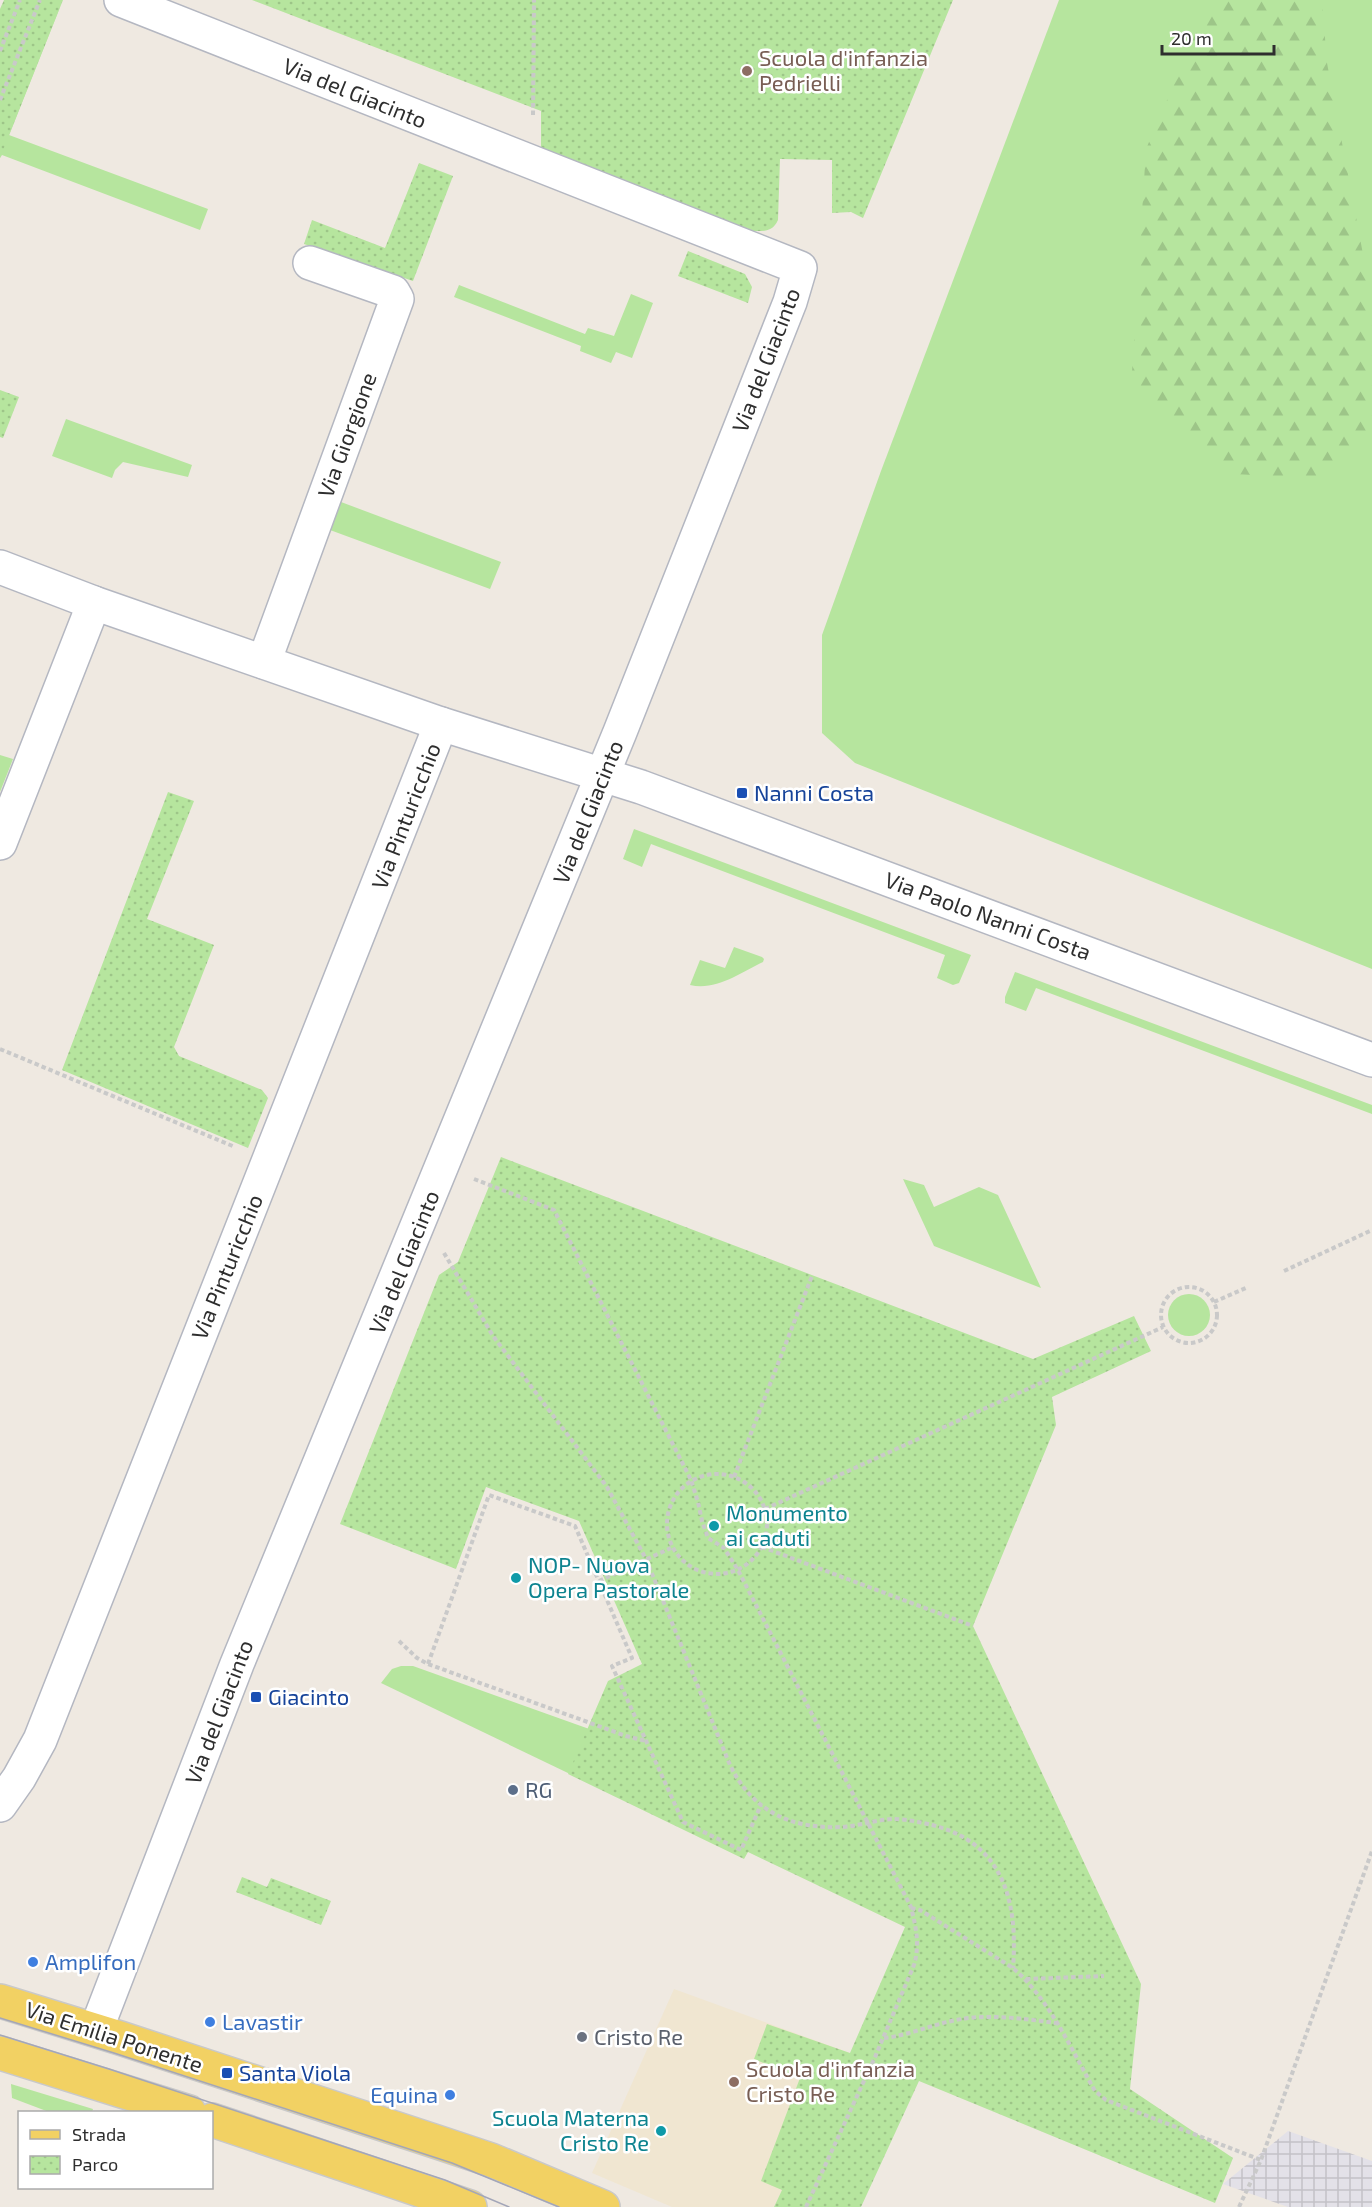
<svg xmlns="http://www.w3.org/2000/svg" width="1372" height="2207" font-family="'Exo 2',sans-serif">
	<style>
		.industrial { fill: url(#industrial-grid) }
		.education { fill: #f0e6d1 }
		.grass { fill: #b6e59e }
		.forest { fill: url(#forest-firs) }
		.park { fill: url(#park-dots) }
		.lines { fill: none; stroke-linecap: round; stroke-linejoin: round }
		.minor-casing { stroke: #b4b7c1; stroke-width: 36 }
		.major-casing { stroke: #c9c9c9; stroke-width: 36 }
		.path { stroke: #c9c9c9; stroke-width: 4; stroke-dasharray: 4.5 3; stroke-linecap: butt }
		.minor { stroke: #fff; stroke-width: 33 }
		.major { stroke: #f2d163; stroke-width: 33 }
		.tram { stroke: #a3a6b8; stroke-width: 1.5 }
		.education-dot { fill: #8d6e63; stroke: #fff; stroke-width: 2 }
		.transit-dot { fill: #1a4fb4; stroke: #fff; stroke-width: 2 }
		.culture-dot { fill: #0f9aa8; stroke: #fff; stroke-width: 2 }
		.service-dot { fill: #5c6f8a; stroke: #fff; stroke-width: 2 }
		.shop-dot { fill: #3f7fe0; stroke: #fff; stroke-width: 2 }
		.worship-dot { fill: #6b7280; stroke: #fff; stroke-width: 2 }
		.labels { text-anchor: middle; stroke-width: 5; stroke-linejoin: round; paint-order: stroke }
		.education-label { font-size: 22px; fill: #785e54; stroke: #fff; text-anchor: start }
		.street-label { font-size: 22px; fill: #2e2e2e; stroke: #fff }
		.transit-label { font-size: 22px; fill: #164399; stroke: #fff; text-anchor: start }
		.culture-label { font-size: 22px; fill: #0d838f; stroke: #fff; text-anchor: start }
		.service-label { font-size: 22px; fill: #4e5e75; stroke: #fff; text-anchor: start }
		.shop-label { font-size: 22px; fill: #366cbe; stroke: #fff; text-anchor: start }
		.worship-label { font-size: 22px; fill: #5b616d; stroke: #fff; text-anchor: start }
	</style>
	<defs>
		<pattern id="industrial-grid" width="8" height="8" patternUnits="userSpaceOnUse" patternTransform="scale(1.5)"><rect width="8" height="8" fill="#e3e1e8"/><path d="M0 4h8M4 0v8" fill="none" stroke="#c3c1c7"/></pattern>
		<pattern id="forest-firs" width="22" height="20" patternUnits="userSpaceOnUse" patternTransform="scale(1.5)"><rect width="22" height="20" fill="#b6e59e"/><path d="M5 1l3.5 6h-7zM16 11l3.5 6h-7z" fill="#9dc588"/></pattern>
		<pattern id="park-dots" width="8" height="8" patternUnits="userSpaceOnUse" patternTransform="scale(1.5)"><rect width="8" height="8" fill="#b6e59e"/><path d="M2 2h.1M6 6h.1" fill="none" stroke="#9dc588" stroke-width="1.8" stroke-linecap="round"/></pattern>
	</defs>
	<rect width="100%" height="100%" fill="#efe9e1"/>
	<polygon class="industrial" points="1288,2131 1372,2161 1372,2207 1288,2207 1223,2184"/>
	<polygon class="education" points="674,1989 850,2053 774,2207 672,2207 592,2173"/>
	<g class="grass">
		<polygon points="1059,0 1372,0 1372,969 855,763 822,733 822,635 881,471"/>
		<polygon points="60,7 9,135 208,209 200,230 2,155 0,158 0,121"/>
		<polygon points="459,285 585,334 588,328 614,336 631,294 653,303 632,358 616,352 611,363 580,351 581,346 454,297"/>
		<polygon points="66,419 192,465 188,477 123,462 115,470 112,478 52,456"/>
		<polygon points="341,502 501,562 490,589 330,530"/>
		<polygon points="0,755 13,759 0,792"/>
		<polygon points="634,829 971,955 959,983 953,985 937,978 945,955 651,844 642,867 623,859"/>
		<path d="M734,947L762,957L764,959L763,962C740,973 716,991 690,985L700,960L725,968Z"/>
		<polygon points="1015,972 1372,1105 1372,1114 1036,988 1026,1011 1005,1003 1005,997"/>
		<polygon points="903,1179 924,1185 934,1207 979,1187 998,1195 1041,1288 934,1246"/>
		<circle cx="1189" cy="1315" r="21"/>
		<polygon points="401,1666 413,1666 634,1745 595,1786 381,1683 392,1669"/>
		<polygon points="11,2084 93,2109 92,2112 49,2112 12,2098"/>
	</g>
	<polygon class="forest" points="1210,0 1322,0 1327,63 1372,302 1372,430 1327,479 1234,474 1131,388 1146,149"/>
	<g class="park">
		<polygon points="4,0 63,0 0,158 0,9"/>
		<path d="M252,0H953L863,218L851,212L832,213V160L780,159L778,220C772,233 763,231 750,231L541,148V111Z"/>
		<polygon points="419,163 453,176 413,281 304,244 312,220 385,248"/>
		<polygon points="688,251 745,274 752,287 748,303 678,276"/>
		<polygon points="0,390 19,397 3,438 0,437"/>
		<polygon points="168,792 194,801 147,919 214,945 174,1047 179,1056 262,1090 268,1098 248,1148 62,1070"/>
		<polygon points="501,1157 1033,1359 1134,1316 1151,1351 1052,1397 1056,1425 973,1626 1141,1984 1130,2089 1233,2158 1215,2203 919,2081 861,2207 774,2207 782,2190 761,2181 800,2078 754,2059 767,2024 850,2053 905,1927 748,1852 744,1859 568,1774 608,1681 642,1664 579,1521 486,1487 456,1569 340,1524 439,1275 458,1262"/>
		<polygon points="242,1877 267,1887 271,1878 331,1901 321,1925 236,1892"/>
	</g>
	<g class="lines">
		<g class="minor-casing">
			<g id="minor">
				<polyline points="0,567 94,603 441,724 641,787 1372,1060"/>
				<polyline points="264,662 397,299 393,292 310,263"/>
				<polyline points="0,843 94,603"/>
				<polyline points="0,1805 19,1778 40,1740 441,724"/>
				<polyline points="96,2030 237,1664 620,732 790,302 800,268 121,0"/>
			</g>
		</g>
		<g class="major-casing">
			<g id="major">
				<polyline points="0,2001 120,2038 437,2142 491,2160 603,2207"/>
				<polyline points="0,2053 189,2112"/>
				<polyline points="212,2120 470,2207"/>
			</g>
		</g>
		<g class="path">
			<polyline points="0,51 20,0"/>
			<polyline points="0,100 40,0"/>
			<polyline points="533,115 534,0"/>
			<polyline points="0,1049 235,1147"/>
			<path d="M474,1179L554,1210L691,1480L698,1502L702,1521L708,1538L724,1548L738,1570L911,1907C916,1927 920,1945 914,1965L875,2057L806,2207"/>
			<path d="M444,1253L493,1336L607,1487L646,1559L730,1765C753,1812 791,1829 842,1827C859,1826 875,1820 892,1819C905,1819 920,1822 932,1825C1004,1843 1018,1902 1013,1968"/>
			<polyline points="1284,1271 1372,1230"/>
			<circle cx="1189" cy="1315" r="28"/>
			<polyline points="1214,1302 1248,1287"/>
			<circle cx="717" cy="1524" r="50"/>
			<polyline points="734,1477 812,1276"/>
			<polyline points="765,1509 1163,1327"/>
			<polyline points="762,1547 973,1626"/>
			<polyline points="599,1581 671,1548"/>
			<polyline points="399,1641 417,1658 428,1664 626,1736 646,1741"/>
			<polyline points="428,1664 489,1495 575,1526 632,1658 612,1666 683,1822 741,1850 761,1805"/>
			<path d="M911,1908L920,1910L1013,1968C1050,2000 1071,2049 1095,2091L1106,2100L1261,2160"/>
			<polyline points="1026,1979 1104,1976"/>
			<path d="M884,2038C911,2035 935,2023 962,2019C992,2014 1026,2019 1056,2023"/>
			<polyline points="1239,2207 1261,2160 1372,1851"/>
		</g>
		<use href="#minor" class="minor"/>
		<use href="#major" class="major"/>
		<g class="tram">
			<polyline points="0,2018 114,2053 452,2163 559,2207"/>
			<polyline points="0,2035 109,2069 445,2180 509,2207"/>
		</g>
	</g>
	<g class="education-dot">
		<circle cx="747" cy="71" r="6"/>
		<circle cx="734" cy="2082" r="6"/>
	</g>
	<g class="transit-dot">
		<rect x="736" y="787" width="12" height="12" rx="3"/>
		<rect x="250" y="1691" width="12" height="12" rx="3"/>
		<rect x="221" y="2067" width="12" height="12" rx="3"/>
	</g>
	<g class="culture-dot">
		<circle cx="714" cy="1526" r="6"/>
		<circle cx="516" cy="1578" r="6"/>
		<circle cx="661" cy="2131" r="6"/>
	</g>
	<circle class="service-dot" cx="513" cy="1790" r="6"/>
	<g class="shop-dot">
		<circle cx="33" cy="1962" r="6"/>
		<circle cx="210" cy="2022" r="6"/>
		<circle cx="450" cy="2095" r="6"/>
	</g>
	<circle class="worship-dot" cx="582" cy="2037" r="6"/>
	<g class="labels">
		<g class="education-label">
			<text x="759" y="66">Scuola d'infanzia<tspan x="759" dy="25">Pedrielli</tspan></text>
			<text x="746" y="2077">Scuola d'infanzia<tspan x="746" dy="25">Cristo Re</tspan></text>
		</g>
		<g class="street-label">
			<text transform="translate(355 93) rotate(22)" y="8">Via del Giacinto</text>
			<text transform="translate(766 360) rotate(-69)" y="8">Via del Giacinto</text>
			<text transform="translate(347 435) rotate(-70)" y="8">Via Giorgione</text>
			<text transform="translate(588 812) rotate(-68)" y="8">Via del Giacinto</text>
			<text transform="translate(406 816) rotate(-69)" y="8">Via Pinturicchio</text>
			<text transform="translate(988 916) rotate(20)" y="8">Via Paolo Nanni Costa</text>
			<text transform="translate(404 1262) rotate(-68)" y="8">Via del Giacinto</text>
			<text transform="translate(227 1267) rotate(-68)" y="8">Via Pinturicchio</text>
			<text transform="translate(219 1712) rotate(-69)" y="8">Via del Giacinto</text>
			<text transform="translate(114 2037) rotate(18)" y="8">Via Emilia Ponente</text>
		</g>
		<g class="transit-label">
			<text x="754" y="801">Nanni Costa</text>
			<text x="268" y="1705">Giacinto</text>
			<text x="239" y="2081">Santa Viola</text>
		</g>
		<g class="culture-label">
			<text x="726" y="1521">Monumento<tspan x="726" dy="25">ai caduti</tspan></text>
			<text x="528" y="1573">NOP- Nuova<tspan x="528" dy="25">Opera Pastorale</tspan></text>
			<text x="649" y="2126" text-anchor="end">Scuola Materna<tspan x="649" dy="25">Cristo Re</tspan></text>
		</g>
		<g class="service-label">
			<text x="525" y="1798">RG</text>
		</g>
		<g class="shop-label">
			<text x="45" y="1970">Amplifon</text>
			<text x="222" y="2030">Lavastir</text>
			<text x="438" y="2103" text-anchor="end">Equina</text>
		</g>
		<g class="worship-label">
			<text x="594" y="2045">Cristo Re</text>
		</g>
	</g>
	<rect x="18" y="2111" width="195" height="78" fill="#ffffff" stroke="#ababab" stroke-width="1.5"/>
	<rect x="30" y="2130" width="30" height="9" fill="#f2d163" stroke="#ababab" stroke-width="1.5"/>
	<text x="72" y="2141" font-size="18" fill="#2e2e2e">Strada</text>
	<rect x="30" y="2156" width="30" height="18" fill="url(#park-dots)" stroke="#ababab" stroke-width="1.5"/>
	<text x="72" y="2171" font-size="18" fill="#2e2e2e">Parco</text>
	<path d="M1162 45v9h112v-9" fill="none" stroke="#2e2e2e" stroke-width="3"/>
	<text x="1171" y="45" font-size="18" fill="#2e2e2e" stroke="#ffffff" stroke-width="4.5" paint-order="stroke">20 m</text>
</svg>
